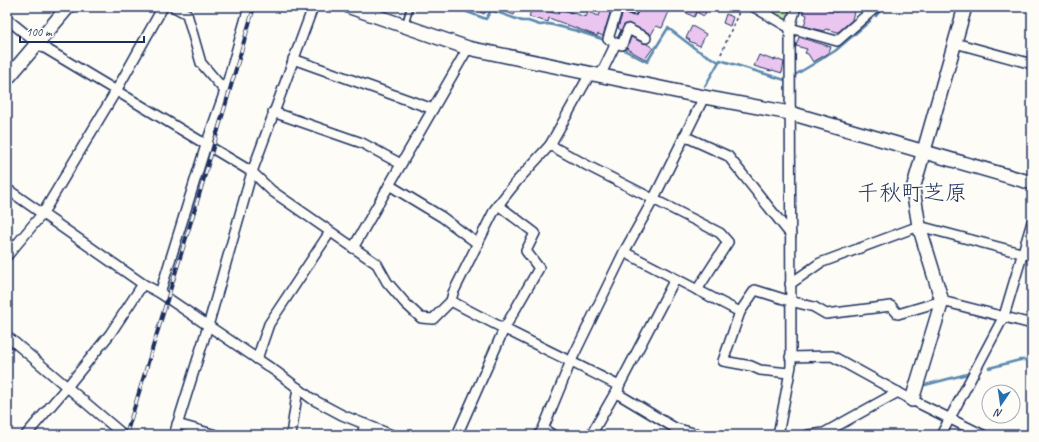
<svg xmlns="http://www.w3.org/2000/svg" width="1039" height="442" font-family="Caveat,'Klee One',sans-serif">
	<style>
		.green { fill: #c3e69f; stroke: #6f8a7e }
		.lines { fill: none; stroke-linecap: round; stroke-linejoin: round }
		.stream { stroke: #5a88af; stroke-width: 2.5 }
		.building { fill: #e9c5ef; stroke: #1b2f5e }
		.lane-casing { stroke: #1b2f5e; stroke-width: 8 }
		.street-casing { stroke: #1b2f5e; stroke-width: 12 }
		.secondary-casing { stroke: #1b2f5e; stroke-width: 16 }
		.path { stroke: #1b2f5e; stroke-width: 1.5; stroke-dasharray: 3 3; stroke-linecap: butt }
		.lane { stroke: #fdfcf7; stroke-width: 4.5 }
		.street { stroke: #fdfcf7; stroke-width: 9 }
		.secondary { stroke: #fdfcf7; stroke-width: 13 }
		.rail-casing { stroke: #1b2f5e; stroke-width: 4 }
		.rail { stroke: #fdfcf7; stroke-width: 2.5; stroke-dasharray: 8; stroke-linecap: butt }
		.labels { text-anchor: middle; stroke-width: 4; stroke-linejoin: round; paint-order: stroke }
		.quarter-label { font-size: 22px; fill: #1b2f5e; stroke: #fdfcf7 }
	</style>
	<rect width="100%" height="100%" fill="#fdfcf7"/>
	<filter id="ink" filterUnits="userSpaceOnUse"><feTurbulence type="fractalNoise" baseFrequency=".025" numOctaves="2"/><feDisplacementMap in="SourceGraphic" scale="8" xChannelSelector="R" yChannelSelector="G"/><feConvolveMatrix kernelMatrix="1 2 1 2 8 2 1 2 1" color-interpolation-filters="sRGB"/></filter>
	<g filter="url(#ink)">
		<polygon class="green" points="759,7 791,7 787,20 784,21"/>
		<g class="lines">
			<g class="stream">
				<polyline points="454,7 486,19 491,10 522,21 528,21 540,25 549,24 577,31 605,40"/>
				<polyline points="876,16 883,7"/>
				<polyline points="620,48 647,62 668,28 697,50 719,62"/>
				<polyline points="795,75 835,51 870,21"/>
				<polyline points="705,86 720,60 785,80"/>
				<polyline points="989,368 1020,360 1032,360"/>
				<polyline points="925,385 971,373"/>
			</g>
		</g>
		<g class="building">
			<polygon points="470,7 488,7 484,14"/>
			<polygon points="494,7 517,7 514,15"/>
			<polygon points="532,7 558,14 560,9 586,17 588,12 599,16 602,7 612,7 603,36 598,34 597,36 549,18 548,22 529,17"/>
			<polygon points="631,7 671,7 662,28 656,26 651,35 649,33 628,23 623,27 618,37 621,30 618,28 623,12 633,16 637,14 637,9"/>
			<polygon points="676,7 693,7 698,10 694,17"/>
			<polygon points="701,7 707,9 704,16 698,13"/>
			<polygon points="804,7 824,7 824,9 837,12 838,7 855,7 852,20 838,32 826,29 823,31 804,26 807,15 803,13"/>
			<polygon points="726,14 733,17 730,26 723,23"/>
			<polygon points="692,26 706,34 700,46 689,41 690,40 686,38"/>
			<polygon points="631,37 643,43 647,44 653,48 645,59 627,49"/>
			<polygon points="799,37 831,47 829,53 813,62 808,54 805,53 807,49 796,46"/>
			<polygon points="759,55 773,60 776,59 784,62 782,73 772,70 771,71 754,66"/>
		</g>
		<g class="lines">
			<g class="lane-casing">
				<g id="lane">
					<polyline points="621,7 634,12"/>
					<polyline points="405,25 410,7"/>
				</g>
			</g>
			<g class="street-casing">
				<g id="street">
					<polyline points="174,7 187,14 201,63 225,91"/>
					<polyline points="754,7 790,28 837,41 876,7"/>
					<polyline points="7,19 38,44 252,172 272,191 377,264 387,282 405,303 421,318 433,319 451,301"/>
					<polyline points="616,43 622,45 628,29 646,38"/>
					<polyline points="955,43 1032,64"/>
					<polyline points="293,59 433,109"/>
					<path d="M590,74L550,145L517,181L495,209L453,293L451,301C506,331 563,357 619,386L618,394L675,428L701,435"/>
					<polyline points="600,76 616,43 608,39 618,7"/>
					<polyline points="273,112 362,143 401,164"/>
					<polyline points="684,136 728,156 791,235"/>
					<polyline points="550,145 588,166 720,233 728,242 697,290"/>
					<polyline points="389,185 442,217 478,244"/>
					<polyline points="7,189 143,284 160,293 278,373 312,399 342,415 392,435"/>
					<polyline points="353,248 468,48"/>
					<polyline points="624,252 740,312"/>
					<polyline points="7,256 43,213 116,91 163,7"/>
					<polyline points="790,284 820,263 919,226 1032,256"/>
					<polyline points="160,293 206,145 225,91 249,7"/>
					<polyline points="7,336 119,431 118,435"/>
					<polyline points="790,357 832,356 912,400 983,435"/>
					<polyline points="257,359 269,324 330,232"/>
					<polyline points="789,373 760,370 751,366 723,361 740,312 755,290 790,301 814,307 826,314 891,306 898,314 942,301 1032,324"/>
					<polyline points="177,424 216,435"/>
					<polyline points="543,429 553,435"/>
					<polyline points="26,435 67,387 110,334 143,284"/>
					<polyline points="174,435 208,326 252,172 313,7"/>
					<polyline points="291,435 298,388"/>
					<polyline points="362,435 365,424"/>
					<polyline points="457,435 504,329 539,268 526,251 535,233 498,205"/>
					<polyline points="539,435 543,429 571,361 624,252 653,200 704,97"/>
					<polyline points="591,435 619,386 675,279"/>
					<polyline points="778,435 791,366 790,28 796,7"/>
					<polyline points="808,435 824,433 898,392"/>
					<polyline points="941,435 1004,316 1032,222"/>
				</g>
			</g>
			<g class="secondary-casing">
				<g id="secondary">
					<polyline points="350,7 468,48 704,97 790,113 1032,183"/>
					<polyline points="7,79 68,7"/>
					<polyline points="912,400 942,301 919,226 913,189 965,7"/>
				</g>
			</g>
			<polyline class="path" points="721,54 741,7"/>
			<use href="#lane" class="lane"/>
			<use href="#street" class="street"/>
			<use href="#secondary" class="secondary"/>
			<g class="rail-casing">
				<polyline id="rail" points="126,435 200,192 254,7"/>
			</g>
			<use href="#rail" class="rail"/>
		</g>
	</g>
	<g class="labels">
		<g class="quarter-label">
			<text x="912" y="200">千秋町芝原</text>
		</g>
	</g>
	<rect width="1039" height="442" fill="none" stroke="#fdfcf7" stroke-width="24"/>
	<rect x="12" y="12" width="1015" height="418" fill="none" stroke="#1b2f5e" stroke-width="1.5" filter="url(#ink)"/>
	<g transform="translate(1001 404) rotate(193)"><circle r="19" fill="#fdfcf7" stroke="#a3aaba"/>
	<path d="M0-3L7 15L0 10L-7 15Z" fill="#1f6fb2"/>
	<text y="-6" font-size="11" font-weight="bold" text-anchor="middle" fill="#1b2f5e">N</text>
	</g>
	<path d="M20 36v6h124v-6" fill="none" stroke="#1b2f5e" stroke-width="2"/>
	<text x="26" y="36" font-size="12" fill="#1b2f5e" stroke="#fdfcf7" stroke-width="3" paint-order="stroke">100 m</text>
</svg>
